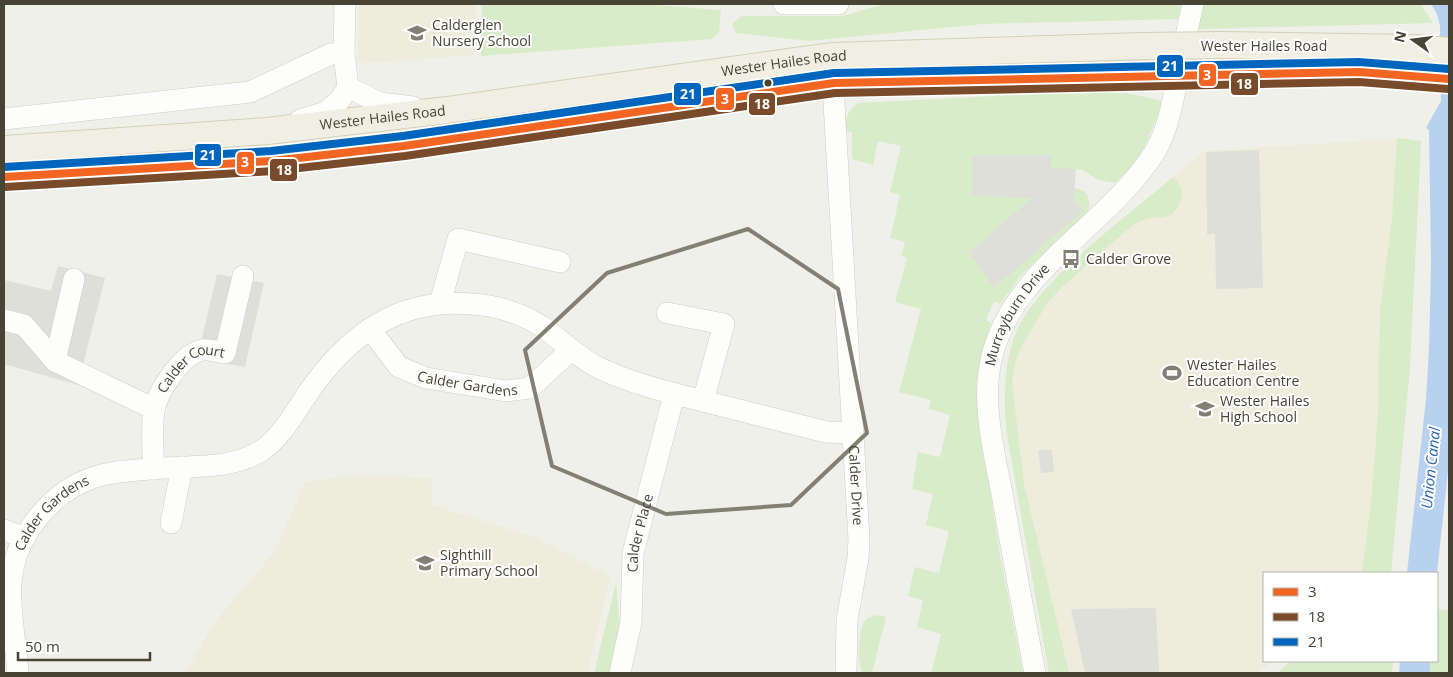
<svg xmlns="http://www.w3.org/2000/svg" width="1453" height="677" font-family="'Open Sans',sans-serif">
	<style>
		.education { fill: #eeecdc }
		.green { fill: #d8ecc9 }
		.parking { fill: #dfdfd9 }
		.water { fill: #b9d1f0 }
		.lines { fill: none; stroke-linecap: round; stroke-linejoin: round }
		.minor-casing { stroke: #cecdc7; stroke-width: 22 }
		.major-casing { stroke: #d3d0b7; stroke-width: 28 }
		.minor { stroke: #fdfdfc; stroke-width: 21 }
		.major { stroke: #f1efe3; stroke-width: 26 }
		.major-bridge-casing { stroke: #d3d0b7; stroke-width: 28; stroke-linecap: butt }
		.major-bridge { stroke: #f1efe3; stroke-width: 26 }
		.bus-1-casing { stroke: #fff; stroke-width: 11 }
		.bus-2-casing { stroke: #fff; stroke-width: 11 }
		.bus-3-casing { stroke: #fff; stroke-width: 11 }
		.bus-1 { stroke: #f26522; stroke-width: 8 }
		.bus-2 { stroke: #7a4b2a; stroke-width: 8 }
		.bus-3 { stroke: #0065bd; stroke-width: 8 }
		.marked { fill: none; stroke: #828074; stroke-width: 4; stroke-linejoin: round }
		.bus-dot { fill: #474335; stroke: #fff; stroke-width: 2 }
		.labels { text-anchor: middle; stroke-width: 4; stroke-linejoin: round; paint-order: stroke }
		.poi-label { font-size: 14px; fill: #474335; stroke: #fff; text-anchor: start }
		.street-label { font-size: 14px; fill: #474335; stroke: #fff }
		.water-label { font-size: 15px; font-style: italic; fill: #2c65b5; stroke: #fff }
		.line-badge { stroke: #fff; stroke-width: 2 }
		.badge-label { font-size: 14px; text-anchor: middle; font-weight: bold; fill: #fff }
	</style>
	<rect width="100%" height="100%" fill="#f0f0ea"/>
	<g class="education">
		<polygon points="359,4 477,4 475,55 365,63 358,59"/>
		<polygon points="1405,138 1421,141 1410,366 1391,573 1264,573 1264,661 1272,661 1258,673 1049,673 1006,429 1004,389 1007,363 1016,333 1036,301 1060,273 1204,151"/>
		<polygon points="355,475 431,478 433,505 533,537 610,576 588,673 185,673 214,623 275,551 305,482"/>
	</g>
	<g class="green">
		<polygon points="482,4 641,4 721,10 719,32 712,39 481,56"/>
		<polygon points="884,4 1181,4 1178,19 983,24 809,41 736,33 732,24 741,16 843,16"/>
		<polygon points="1201,4 1420,4 1433,23 1198,29"/>
		<path d="M1112,90L1164,101L1140,157L1115,183L1098,180L1083,170L1051,168V155L1032,198L1082,210L1074,200L1075,188C1089,190 1091,200 1088,212L1021,275L1000,304L994,301L986,320L991,323L981,356L978,390L980,426L1001,560L1023,673H931L941,634L917,627L923,600L908,596L915,567L939,573L949,531L926,525L933,494L912,489L918,452L940,457L950,415L929,409L931,400L899,392L921,309L895,302L907,258L901,256L905,242L890,238L900,195L890,192L901,146L878,141L873,165L852,159V132L844,131C845,119 848,110 858,103Z"/>
		<polygon points="1397,138 1421,141 1410,366 1391,573 1362,573 1371,502 1378,415 1380,310 1392,219"/>
		<path d="M1173,177L1181,187L1182,197L1178,207L1172,214L1164,217L1148,218L1134,224L1063,286L1048,302L1021,347L1015,364L1012,382L1024,484L1069,673H1049L1006,429C1004,396 1004,366 1015,335C1035,282 1129,215 1173,177Z"/>
		<polygon points="616,583 620,629 609,673 594,673"/>
		<polygon points="1437,609 1449,610 1449,673 1430,673 1430,661 1437,661"/>
		<path d="M878,615L886,617L872,673H863C857,665 858,630 864,622C867,617 872,616 878,615Z"/>
		<polygon points="1290,661 1393,661 1392,673 1278,673"/>
	</g>
	<g class="parking">
		<polygon points="1259,150 1263,288 1216,289 1215,234 1207,234 1206,152"/>
		<polygon points="972,155 1051,155 1051,168 1076,169 1074,200 1083,211 994,288 969,252 1032,198 972,196"/>
		<polygon points="58,266 105,278 78,385 4,364 4,280 51,291"/>
		<polygon points="217,274 264,283 245,367 197,359"/>
		<polygon points="1038,450 1052,450 1054,472 1041,473"/>
		<polygon points="1156,608 1159,673 1085,673 1071,609"/>
	</g>
	<g class="water">
		<polygon points="1431,4 1449,4 1449,462 1437,573 1407,573 1426,399 1429,349 1431,263 1429,130 1426,128 1441,101 1440,26 1437,14"/>
		<polygon points="1400,661 1430,661 1430,673 1399,673"/>
	</g>
	<g class="lines">
		<g class="minor-casing">
			<g id="minor">
				<polyline points="784,4 838,4"/>
				<path id="s1" d="M832,68L859,539L858,558L847,620L846,673"/>
				<polyline points="348,87 380,103 413,107"/>
				<polyline points="4,119 250,92 331,54 344,53"/>
				<polyline points="300,120 326,112 340,100 348,87 344,53 345,4"/>
				<polyline points="440,303 458,239 560,262"/>
				<polyline points="667,313 724,324 703,401"/>
				<polyline points="4,320 24,325 55,361 154,409"/>
				<path id="s2" d="M370,329L399,367L426,378L506,391L530,388L571,350"/>
				<polyline points="55,361 74,279"/>
				<path id="s3" d="M154,469C153,450 151,430 154,411C157,392 182,354 202,350C209,349 219,352 225,353L243,276"/>
				<polyline points="171,523 182,467"/>
				<polyline points="4,530 25,538"/>
				<path id="s4" d="M18,673C16,646 9,610 11,583C14,537 51,491 95,477C117,470 141,470 163,468C196,466 232,469 261,451C281,438 295,412 308,393C348,335 398,298 471,304C495,305 521,313 541,326C560,339 576,356 597,367C630,383 667,392 703,401C744,411 785,422 826,432L852,433"/>
				<path id="s5" d="M620,673L631,622L633,553L674,395"/>
				<path id="s6" d="M1035,673C1024,615 1013,557 1003,499C995,456 981,404 991,360C1012,267 1109,227 1156,150C1168,129 1172,104 1177,81C1182,55 1187,30 1193,4"/>
			</g>
		</g>
		<g class="major-casing">
			<g id="major">
				<polyline points="1221,45 1415,48 1449,51"/>
				<polyline points="1219,75 1359,72 1449,79"/>
				<path id="s7" d="M4,149L267,131L447,110L831,56L1143,46"/>
				<polyline points="4,177 272,161 404,146 834,83 1137,76"/>
			</g>
		</g>
		<use href="#minor" class="minor"/>
		<use href="#major" class="major"/>
		<g class="major-bridge-casing">
			<g id="major-bridge">
				<polyline points="1143,46 1221,45"/>
				<polyline points="1137,76 1219,75"/>
			</g>
		</g>
		<use href="#major-bridge" class="major-bridge"/>
		<g class="bus-1-casing">
			<polyline id="bus-1" points="4,177 272,161 404,146 834,83 1359,72 1449,79"/>
		</g>
		<g class="bus-2-casing">
			<polyline id="bus-2" points="5,187 273,171 405,156 835,93 1359,82 1448,89"/>
		</g>
		<g class="bus-3-casing">
			<polyline id="bus-3" points="4,167 271,151 403,136 834,73 1359,62 1449,69"/>
		</g>
		<use href="#bus-1" class="bus-1"/>
		<use href="#bus-2" class="bus-2"/>
		<use href="#bus-3" class="bus-3"/>
	</g>
	<path class="marked" d="M748,229L838,289L867,433L791,505L666,514L552,466L525,350L607,273Z"/>
	<defs>
		<g id="school-bare" transform="scale(1.5)"><path d="M0-5L7-2L0 1L-7-2ZM-4 1L0 2.5L4 1V4Q0 6-4 4Z" fill="#828074" stroke="#fff" stroke-width="2.5" paint-order="stroke"/></g>
		<g id="bus-bare" transform="scale(1.5)"><path d="M-5-6H5V4H4V6H2V4H-2V6H-4V4H-5ZM-3.5-4V0h7V-4ZM-3.5 1.2v1.5H-2V1.2ZM2 1.2v1.5H3.5V1.2Z" fill="#828074" stroke="#fff" stroke-width="2.5" paint-order="stroke"/></g>
		<g id="stadium-bare" transform="scale(1.5)"><path d="M0-5a6.5 5 0 1 0 0 10a6.5 5 0 1 0 0-10ZM-3.5-1.8h7v3.6h-7Z" fill="#828074" stroke="#fff" stroke-width="2.5" paint-order="stroke"/></g>
	</defs>
	<g fill-rule="evenodd">
		<use href="#school-bare" x="417" y="33"/>
		<use href="#bus-bare" x="1071" y="259"/>
		<use href="#stadium-bare" x="1172" y="373"/>
		<use href="#school-bare" x="1205" y="409"/>
		<use href="#school-bare" x="425" y="563"/>
	</g>
	<circle class="bus-dot" cx="768" cy="83" r="4.5"/>
	<g class="labels">
		<g class="poi-label">
			<text x="432" y="30">Calderglen<tspan x="432" dy="16">Nursery School</tspan></text>
			<text x="1086" y="264">Calder Grove</text>
			<text x="1187" y="370">Wester Hailes<tspan x="1187" dy="16">Education Centre</tspan></text>
			<text x="1220" y="406">Wester Hailes<tspan x="1220" dy="16">High School</tspan></text>
			<text x="440" y="560">Sighthill<tspan x="440" dy="16">Primary School</tspan></text>
		</g>
		<g class="street-label">
			<text x="1264" y="51">Wester Hailes Road</text>
			<text dy="5" stroke="none"><textPath href="#s7" startOffset="785">Wester Hailes Road</textPath></text>
			<text dy="5" stroke="none"><textPath href="#s7" startOffset="380">Wester Hailes Road</textPath></text>
			<text dy="5" stroke="none"><textPath href="#s6" startOffset="370">Murrayburn Drive</textPath></text>
			<text dy="5" stroke="none"><textPath href="#s3" startOffset="120">Calder Court</textPath></text>
			<text dy="5" stroke="none"><textPath href="#s2" startOffset="119">Calder Gardens</textPath></text>
			<text dy="5" stroke="none"><textPath href="#s1" startOffset="418">Calder Drive</textPath></text>
			<text dy="5" stroke="none"><textPath href="#s4" startOffset="175">Calder Gardens</textPath></text>
			<text dy="5" stroke="none"><textPath href="#s5" startOffset="142">Calder Place</textPath></text>
		</g>
		<g class="water-label">
			<text transform="translate(1431 468) rotate(-84)" y="5">Union Canal</text>
		</g>
	</g>
	<g class="line-badge">
		<rect x="1156" y="54" width="28" height="24" rx="5" fill="#0065bd"/>
		<rect x="1198" y="63" width="19" height="24" rx="5" fill="#f26522"/>
		<rect x="1230" y="72" width="29" height="24" rx="5" fill="#7a4b2a"/>
		<rect x="673" y="82" width="29" height="24" rx="5" fill="#0065bd"/>
		<rect x="715" y="87" width="20" height="24" rx="5" fill="#f26522"/>
		<rect x="748" y="92" width="28" height="24" rx="5" fill="#7a4b2a"/>
		<rect x="194" y="143" width="28" height="24" rx="5" fill="#0065bd"/>
		<rect x="236" y="151" width="19" height="24" rx="5" fill="#f26522"/>
		<rect x="269" y="158" width="29" height="24" rx="5" fill="#7a4b2a"/>
	</g>
	<g class="badge-label">
		<text x="1170" y="71">21</text>
		<text x="1207" y="80">3</text>
		<text x="1244" y="89">18</text>
		<text x="688" y="99">21</text>
		<text x="725" y="104">3</text>
		<text x="762" y="109">18</text>
		<text x="208" y="160">21</text>
		<text x="245" y="167">3</text>
		<text x="284" y="175">18</text>
	</g>
	<rect width="1453" height="677" fill="none" stroke="#474335" stroke-width="10"/>
	<rect x="1263" y="572" width="175" height="90" fill="#ffffff" stroke="#b5b4ae"/>
	<rect x="1273" y="588" width="25" height="8" fill="#f26522" stroke="#b5b4ae"/>
	<text x="1308" y="597" font-size="15" fill="#474335">3</text>
	<rect x="1273" y="613" width="25" height="8" fill="#7a4b2a" stroke="#b5b4ae"/>
	<text x="1308" y="622" font-size="15" fill="#474335">18</text>
	<rect x="1273" y="638" width="25" height="8" fill="#0065bd" stroke="#b5b4ae"/>
	<text x="1308" y="647" font-size="15" fill="#474335">21</text>
	<g transform="translate(1413 40) rotate(284)" stroke="#ffffff" stroke-width="4" paint-order="stroke">
	<path d="M0-4L9 19L0 12L-9 19Z" fill="#474335"/>
	<text y="-8" font-size="14" font-weight="bold" text-anchor="middle" fill="#474335">N</text>
	</g>
	<path d="M18 652v8h132v-8" fill="none" stroke="#474335" stroke-width="2.5"/>
	<text x="25" y="652" font-size="15" fill="#474335" stroke="#ffffff" stroke-width="4" paint-order="stroke">50 m</text>
</svg>
